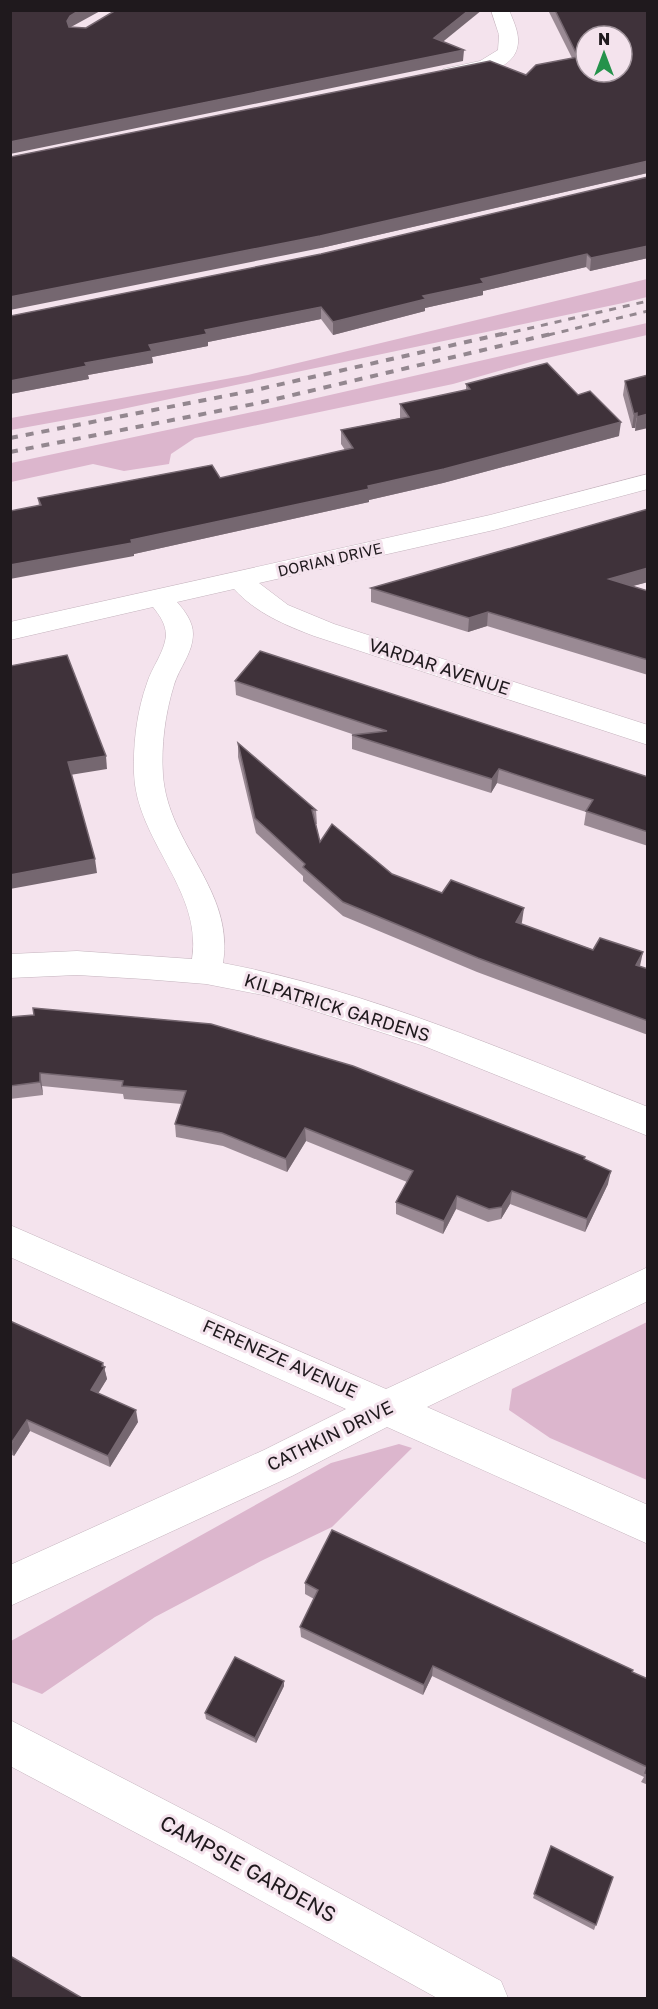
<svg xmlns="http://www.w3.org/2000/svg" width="658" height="2009" font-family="'Golos Text',sans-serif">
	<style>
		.green { fill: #dcb6cd }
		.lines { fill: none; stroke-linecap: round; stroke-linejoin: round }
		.street-casing { stroke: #c5b4be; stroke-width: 1 }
		.street { fill: #fff; fill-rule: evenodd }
		.rail-far1 { stroke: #93878f; stroke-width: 3; stroke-dasharray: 7 7; stroke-linecap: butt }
		.rail { stroke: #93878f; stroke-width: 4; stroke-dasharray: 8 8; stroke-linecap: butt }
		.wall { fill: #9a8a94 }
		.shaded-wall { fill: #756770 }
		.building { fill: #3f323a; stroke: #756770; stroke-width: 1.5; fill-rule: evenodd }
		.labels { text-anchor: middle; stroke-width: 6; stroke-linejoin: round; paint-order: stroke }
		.far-street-label { font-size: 15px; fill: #1f191d; stroke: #f4e3ed }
		.street-label { font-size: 18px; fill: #1f191d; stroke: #f4e3ed }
		.near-street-label { font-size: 21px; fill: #1f191d; stroke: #f4e3ed }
	</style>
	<rect width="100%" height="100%" fill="#f4e3ed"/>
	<g class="green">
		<polygon points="647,279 647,297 623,303 94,415 11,430 11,418 248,375"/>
		<polygon points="647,323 647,335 534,361 453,384 195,438 171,454 169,464 124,471 93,464 11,482 11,463 286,405"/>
		<polygon points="647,1322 647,1480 550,1438 509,1410 512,1389"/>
		<polygon points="399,1444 412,1448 332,1527 261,1561 155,1617 42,1694 11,1682 11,1641 331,1463"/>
	</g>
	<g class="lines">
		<g class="street-casing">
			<g id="street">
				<path d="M491,10H509C513,20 519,32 518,43C516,73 471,75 450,79L443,77L440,73L443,69L480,61L498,50L499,35Z"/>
				<path d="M648,474V489L494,530L259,583L288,605L334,624L648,725V745L314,636C285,625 256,613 234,589L177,602C185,611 193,622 193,634C193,653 179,668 174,685C165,714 161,746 163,775C168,845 235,890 223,963C370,991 509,1052 648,1107V1136L424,1046L268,996L206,984L144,979L77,975L10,978V954L77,951L192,959C203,890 136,841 134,773C133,743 137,711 147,683C152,667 164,653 166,636C166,624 160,616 153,607L10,640V622L490,515Z"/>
				<polygon points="10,1225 386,1389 648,1267 648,1301 427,1407 648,1505 648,1544 387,1427 292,1476 10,1606 10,1565 264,1450 346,1409 10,1257"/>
				<polygon points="10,1720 225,1831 501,1981 508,1998 437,1998 193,1863 10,1766"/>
			</g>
		</g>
		<use href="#street" class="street"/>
		<g class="rail-far1">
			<polyline points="500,335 648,301"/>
			<polyline points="548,335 648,311"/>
		</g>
		<g class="rail">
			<polyline points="10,438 251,391 506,333"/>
			<polyline points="10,452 259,403 555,333"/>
		</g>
	</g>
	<g class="wall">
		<polygon points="548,10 648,10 648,173 321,248 526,75 572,58"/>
		<polygon points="648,177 648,258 590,271 586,267 483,291 483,295 425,308 425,311 333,335 321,319 208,342 208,346 152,357 153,363 88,375 89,379 10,394 321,254"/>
		<polygon points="648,375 635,431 635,428 632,428 623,395 625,381"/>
		<polygon points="466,384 619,436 443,483 369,500 369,502 134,554 134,556 39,506 38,498 220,478 345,450 341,444 341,430 400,418 400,404 466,390"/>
		<polygon points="648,509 648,582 632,586 648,591 648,675 487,626 468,632 371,602 371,588"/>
		<polygon points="235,681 648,777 648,846 584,825 586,812 497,783 491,793 352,749 352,735 355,735 236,695"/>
		<polygon points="238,743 316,810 317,824 316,824 320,842 392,874 442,893 522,922 521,924 648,969 648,1035 477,972 343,916 303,881 303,876 256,833 238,757"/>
		<polygon points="10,1017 584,1160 608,1184 585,1232 510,1204 501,1219 488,1222 456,1209 443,1234 396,1214 396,1202 407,1182 306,1141 287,1172 223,1146 176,1137 175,1124 182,1104 124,1099 123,1094 42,1086 43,1095 10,1099"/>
		<polygon points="10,1321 104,1367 107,1379 98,1393 138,1422 110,1467 30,1431 14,1456 10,1454"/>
		<polygon points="305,1583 632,1672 648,1679 648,1785 641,1782 644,1777 432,1676 423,1695 301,1637 300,1627 314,1599 305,1594"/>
		<polygon points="284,1686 256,1743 206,1719 205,1713"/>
		<polygon points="551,1846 613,1877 594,1930 533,1898"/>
	</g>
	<g class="shaded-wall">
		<polygon points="80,10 102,10 71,27 68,32 67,21 70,16"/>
		<polygon points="469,10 482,10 434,49 434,38"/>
		<polygon points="464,50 463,61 10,154 10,142"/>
		<polygon points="648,161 647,173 321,248 10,310 10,297"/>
		<polygon points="648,246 648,258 590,271 591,258"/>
		<polygon points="587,254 586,267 483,291 483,295 425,308 425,311 333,335 333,322 481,279"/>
		<polygon points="321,307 321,319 208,342 208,346 152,357 153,363 88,375 89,379 10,394 10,381 85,363 205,330"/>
		<polygon points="637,413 635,428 632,428 634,414"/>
		<polygon points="648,414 648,428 635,431 637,417"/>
		<polygon points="621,422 619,436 443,483 369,500 369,502 134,554 134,556 10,579 10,565 131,540 368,486"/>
		<polygon points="648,568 648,582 607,593 609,579"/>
		<polygon points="488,612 487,626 468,632 469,618"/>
		<polygon points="106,756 107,769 70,775 68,762"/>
		<polygon points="499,769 497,783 491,793 492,779"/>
		<polygon points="95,859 97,873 10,889 10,875"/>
		<polygon points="524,908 522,922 514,936 516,922"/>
		<polygon points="643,952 640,966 636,965"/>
		<polygon points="40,1073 42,1086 43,1095 40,1082"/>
		<polygon points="305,1128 306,1141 287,1172 286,1159"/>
		<polygon points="611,1171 608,1184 585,1232 587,1219"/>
		<polygon points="512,1191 510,1204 501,1219 502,1207"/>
		<polygon points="457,1196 456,1209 443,1234 444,1221"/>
		<polygon points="103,1363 107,1379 93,1402 91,1390"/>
		<polygon points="136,1410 138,1422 110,1467 108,1456"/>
		<polygon points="27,1420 30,1431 14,1456 11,1445"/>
		<polygon points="433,1666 432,1676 423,1695 424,1685"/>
		<polygon points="284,1681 284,1686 256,1743 255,1738"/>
	</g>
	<g class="building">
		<polygon points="10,10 80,10 70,16 67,21 69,27 86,28 116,10 469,10 434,38 464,50 10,142"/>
		<path d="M555,10H648V161L320,236L10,297V157L490,61L526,75L536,65L578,57ZM586,36H622V72H586Z"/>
		<polygon points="648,177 648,246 591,258 587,254 481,279 484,283 423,296 426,299 333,322 321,307 205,330 207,334 149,345 152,351 85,363 87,366 10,381 10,316 321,254"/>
		<polygon points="547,363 578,395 590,391 621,422 444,469 368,486 369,489 131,540 132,543 10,565 10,511 41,505 38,498 212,465 220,478 353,448 341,430 409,417 400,404 470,389 466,384"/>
		<polygon points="648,375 648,414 637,417 637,413 634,414 625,381"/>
		<polygon points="648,509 648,568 609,579 648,591 648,660 488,612 469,618 371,588"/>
		<polygon points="260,651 648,777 648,832 586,811 593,800 499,769 492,779 352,735 387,731 235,681"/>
		<polygon points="67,655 106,756 68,762 95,859 10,875 10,666"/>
		<polygon points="238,743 316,810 312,810 320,842 332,824 392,874 442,893 451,880 524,908 516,922 593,950 600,938 643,952 636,965 648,969 648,1021 478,958 343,902 303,867 305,864 255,818"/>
		<polygon points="33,1008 211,1024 353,1066 585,1157 584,1159 611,1171 587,1219 512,1191 502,1207 489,1209 457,1196 444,1221 396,1202 413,1171 305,1128 286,1159 222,1133 175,1124 186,1091 122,1086 123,1081 40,1073 40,1082 10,1086 10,1017 34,1015"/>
		<polygon points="10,1321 103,1363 102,1366 105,1367 91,1390 136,1410 108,1456 27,1420 10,1445"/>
		<polygon points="332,1530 633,1670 632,1672 648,1679 648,1774 645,1773 647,1767 433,1666 424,1685 300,1627 318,1590 305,1583"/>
		<polygon points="235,1657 284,1681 255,1738 205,1713"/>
		<polygon points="551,1846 613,1877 596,1925 534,1894"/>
		<polygon points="10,1956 82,1998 10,1998"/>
	</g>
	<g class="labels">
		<g class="far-street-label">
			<text transform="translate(330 560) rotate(-13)" y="5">DORIAN DRIVE</text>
		</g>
		<g class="street-label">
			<text transform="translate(439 667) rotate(18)" y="6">VARDAR AVENUE</text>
			<text transform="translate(337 1008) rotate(17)" y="6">KILPATRICK GARDENS</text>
			<text transform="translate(280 1359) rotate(24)" y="6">FERENEZE AVENUE</text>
			<text transform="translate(330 1436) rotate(-26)" y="6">CATHKIN DRIVE</text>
		</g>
		<g class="near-street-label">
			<text transform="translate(248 1869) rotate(29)" y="7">CAMPSIE GARDENS</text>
		</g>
	</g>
	<rect width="658" height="2009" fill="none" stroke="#1f191d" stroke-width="24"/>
	<g transform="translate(604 54)"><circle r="28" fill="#f4e3ed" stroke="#9f929a" stroke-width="1.5"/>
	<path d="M0-4.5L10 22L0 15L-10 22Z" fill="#25924b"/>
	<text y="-9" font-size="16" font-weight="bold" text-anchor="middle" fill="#1f191d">N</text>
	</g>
</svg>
